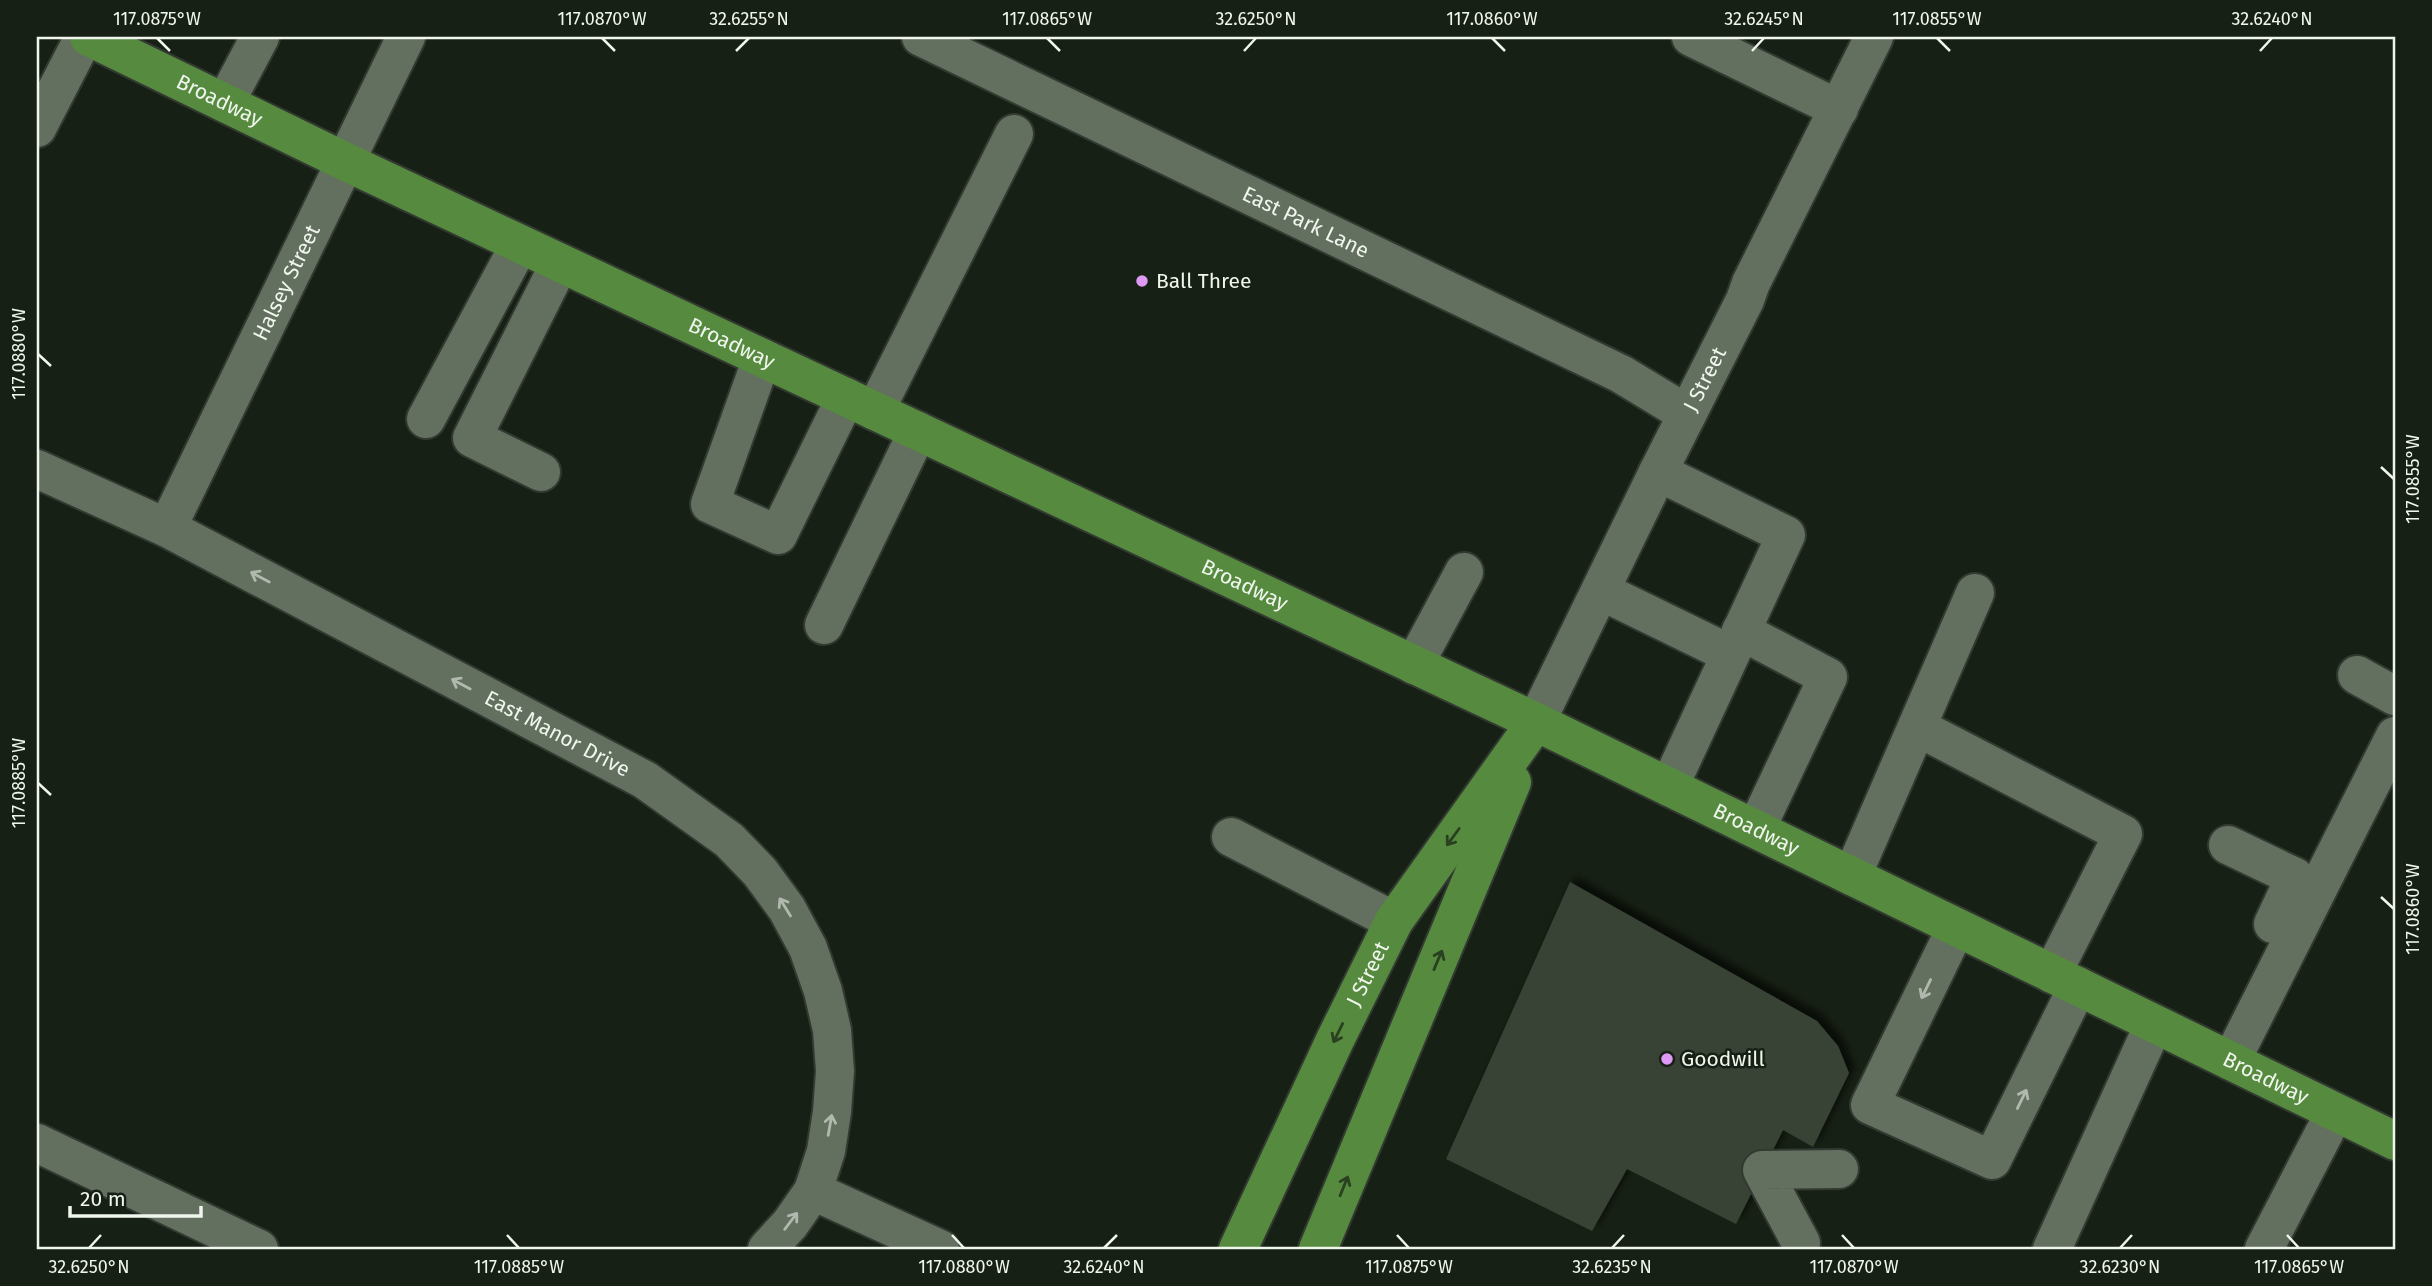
<svg xmlns="http://www.w3.org/2000/svg" width="2432" height="1286" font-family="'Fira Sans',sans-serif">
	<style>
		.building { fill: #384335; filter: url(#shadow) }
		.lines { fill: none; stroke-linecap: round; stroke-linejoin: round }
		.minor-casing { stroke: #323931; stroke-width: 42 }
		.major-casing { stroke: #323931; stroke-width: 42 }
		.minor { stroke: #636f5f; stroke-width: 38 }
		.major { stroke: #568b3f; stroke-width: 38 }
		.oneway { stroke: #b1b9ae }
		.oneway2 { stroke: #2a4021 }
		.ticks { fill: none; stroke: #f0f6ee; stroke-width: 2.5 }
		.poi-dot { fill: #dd99f3; stroke: #172014; stroke-width: 2.5 }
		.labels { text-anchor: middle; stroke-width: 5; stroke-linejoin: round; paint-order: stroke }
		.street-label { font-size: 21px; fill: #f0f6ee; stroke: #172014 }
		.poi-label { font-size: 21px; fill: #f0f6ee; stroke: #172014; text-anchor: start }
		.neatline { fill: none; stroke: #f0f6ee; stroke-width: 2.5 }
		.ticks-label { font-size: 18px; text-anchor: middle; fill: #f0f6ee }
	</style>
	<defs>
		<filter id="shadow"><feDropShadow dx="6" dy="-6" stdDeviation="3.5" flood-color="#0009"/></filter>
	</defs>
	<rect width="100%" height="100%" fill="#172014"/>
	<polygon class="building" points="1570,882 1817,1021 1838,1046 1849,1073 1813,1147 1783,1130 1736,1224 1627,1169 1592,1231 1446,1159"/>
	<g class="lines">
		<g class="minor-casing">
			<g id="minor">
				<path id="s1" d="M921,37L1621,374L1687,414"/>
				<polyline points="1691,37 1839,109"/>
				<polyline points="225,103 260,37"/>
				<polyline points="37,128 84,37"/>
				<polyline points="762,358 710,504 778,535 846,397"/>
				<polyline points="875,411 1014,134"/>
				<polyline points="426,419 520,244"/>
				<path id="s2" d="M37,469L167,528L645,780L729,840L760,872L787,909L808,948L823,991L832,1030L835,1071L832,1112L826,1151L813,1191L790,1224L767,1249"/>
				<polyline points="541,472 472,438 560,263"/>
				<polyline points="1658,472 1786,535 1669,787"/>
				<path id="s3" d="M167,528L406,37"/>
				<polyline points="1601,591 1730,654"/>
				<polyline points="824,625 918,431"/>
				<polyline points="1741,631 1828,677 1756,829"/>
				<polyline points="1414,665 1464,572"/>
				<polyline points="2357,675 2395,696"/>
				<path id="s4" d="M1536,722L1658,472L1745,300L1751,283L1874,37"/>
				<polyline points="1917,727 2123,834 2052,974"/>
				<polyline points="1231,837 1394,921"/>
				<polyline points="2228,845 2295,877 2273,924"/>
				<polyline points="1852,876 1975,593"/>
				<polyline points="1956,928 1870,1105 1992,1160 2078,986"/>
				<polyline points="2231,1061 2395,736"/>
				<polyline points="37,1143 259,1249"/>
				<polyline points="813,1191 940,1249"/>
				<polyline points="1801,1243 1762,1170 1839,1169"/>
				<polyline points="2052,1249 2154,1024"/>
				<polyline points="2264,1249 2335,1112"/>
			</g>
		</g>
		<g class="major-casing">
			<g id="major">
				<path id="s5" d="M89,37L344,161L1536,722L2395,1141"/>
				<path id="s6" d="M1238,1249L1335,1040L1394,921L1536,722"/>
				<polyline points="1318,1249 1512,782"/>
			</g>
		</g>
		<use href="#minor" class="minor"/>
		<use href="#major" class="major"/>
	</g>
	<defs><path id="oneway-shaft" d="M-6 0H5M1.5-3L5.5 0L1.5 3" fill="none" stroke-width="1.6" stroke-linecap="round" stroke-linejoin="round" transform="scale(1.75)"/></defs>
	<g class="oneway">
		<use href="#oneway-shaft" transform="translate(260 577) rotate(-152)"/>
		<use href="#oneway-shaft" transform="translate(461 684) rotate(-152)"/>
		<use href="#oneway-shaft" transform="translate(785 907) rotate(-122)"/>
		<use href="#oneway-shaft" transform="translate(1926 989) rotate(116)"/>
		<use href="#oneway-shaft" transform="translate(2022 1099) rotate(-64)"/>
		<use href="#oneway-shaft" transform="translate(830 1125) rotate(-80)"/>
		<use href="#oneway-shaft" transform="translate(791 1221) rotate(-53)"/>
	</g>
	<g class="oneway2">
		<use href="#oneway-shaft" transform="translate(1453 837) rotate(126)"/>
		<use href="#oneway-shaft" transform="translate(1438 960) rotate(-67)"/>
		<use href="#oneway-shaft" transform="translate(1338 1033) rotate(116)"/>
		<use href="#oneway-shaft" transform="translate(1344 1186) rotate(-68)"/>
	</g>
	<path class="ticks" d="M157,38L170,51M602,38L615,51M1047,38L1060,51M1492,38L1505,51M1937,38L1950,51M736,51L749,38M1244,51L1256,38M1752,51L1764,38M2260,51L2272,38M38,354L51,366M2381,467L2394,479M38,783L51,795M2381,897L2394,909M507,1235L519,1248M952,1235L964,1248M1397,1235L1409,1248M1842,1235L1854,1248M2287,1235L2299,1248M89,1248L101,1235M1104,1248L1117,1235M1612,1248L1624,1235M2120,1248L2132,1235"/>
	<g class="poi-dot">
		<circle cx="1142" cy="281" r="7"/>
		<circle cx="1667" cy="1059" r="7"/>
	</g>
	<g class="labels">
		<g class="street-label">
			<text dy="7" stroke="none"><textPath href="#s5" startOffset="145">Broadway</textPath></text>
			<text dy="7" stroke="none"><textPath href="#s1" startOffset="427">East Park Lane</textPath></text>
			<text dy="7" stroke="none"><textPath href="#s3" startOffset="273">Halsey Street</textPath></text>
			<text dy="7" stroke="none"><textPath href="#s5" startOffset="712">Broadway</textPath></text>
			<text dy="7" stroke="none"><textPath href="#s4" startOffset="382">J Street</textPath></text>
			<text dy="7" stroke="none"><textPath href="#s5" startOffset="1279">Broadway</textPath></text>
			<text dy="7" stroke="none"><textPath href="#s2" startOffset="584">East Manor Drive</textPath></text>
			<text dy="7" stroke="none"><textPath href="#s5" startOffset="1846">Broadway</textPath></text>
			<text dy="7" stroke="none"><textPath href="#s6" startOffset="304">J Street</textPath></text>
			<text dy="7" stroke="none"><textPath href="#s5" startOffset="2413">Broadway</textPath></text>
		</g>
		<g class="poi-label">
			<text x="1156" y="288">Ball Three</text>
			<text x="1681" y="1066">Goodwill</text>
		</g>
	</g>
	<rect width="2432" height="1286" fill="none" stroke="#172014" stroke-width="77"/>
	<path d="M70 1206v10h131v-10" fill="none" stroke="#f0f6ee" stroke-width="3.5"/>
	<text x="80" y="1206" font-size="21" fill="#f0f6ee" stroke="#172014" stroke-width="5" paint-order="stroke">20 m</text>
	<rect x="38" y="38" width="2356" height="1210" class="neatline"/>
	<g class="ticks-label">
		<text x="157" y="25">117.0875°W</text>
		<text x="602" y="25">117.0870°W</text>
		<text x="749" y="25">32.6255°N</text>
		<text x="1047" y="25">117.0865°W</text>
		<text x="1256" y="25">32.6250°N</text>
		<text x="1492" y="25">117.0860°W</text>
		<text x="1764" y="25">32.6245°N</text>
		<text x="1937" y="25">117.0855°W</text>
		<text x="2272" y="25">32.6240°N</text>
		<text transform="translate(19 354) rotate(-90)" y="6">117.0880°W</text>
		<text transform="translate(2413 479) rotate(-90)" y="6">117.0855°W</text>
		<text transform="translate(19 783) rotate(-90)" y="6">117.0885°W</text>
		<text transform="translate(2413 909) rotate(-90)" y="6">117.0860°W</text>
		<text x="89" y="1273">32.6250°N</text>
		<text x="519" y="1273">117.0885°W</text>
		<text x="964" y="1273">117.0880°W</text>
		<text x="1104" y="1273">32.6240°N</text>
		<text x="1409" y="1273">117.0875°W</text>
		<text x="1612" y="1273">32.6235°N</text>
		<text x="1854" y="1273">117.0870°W</text>
		<text x="2120" y="1273">32.6230°N</text>
		<text x="2299" y="1273">117.0865°W</text>
	</g>
</svg>
